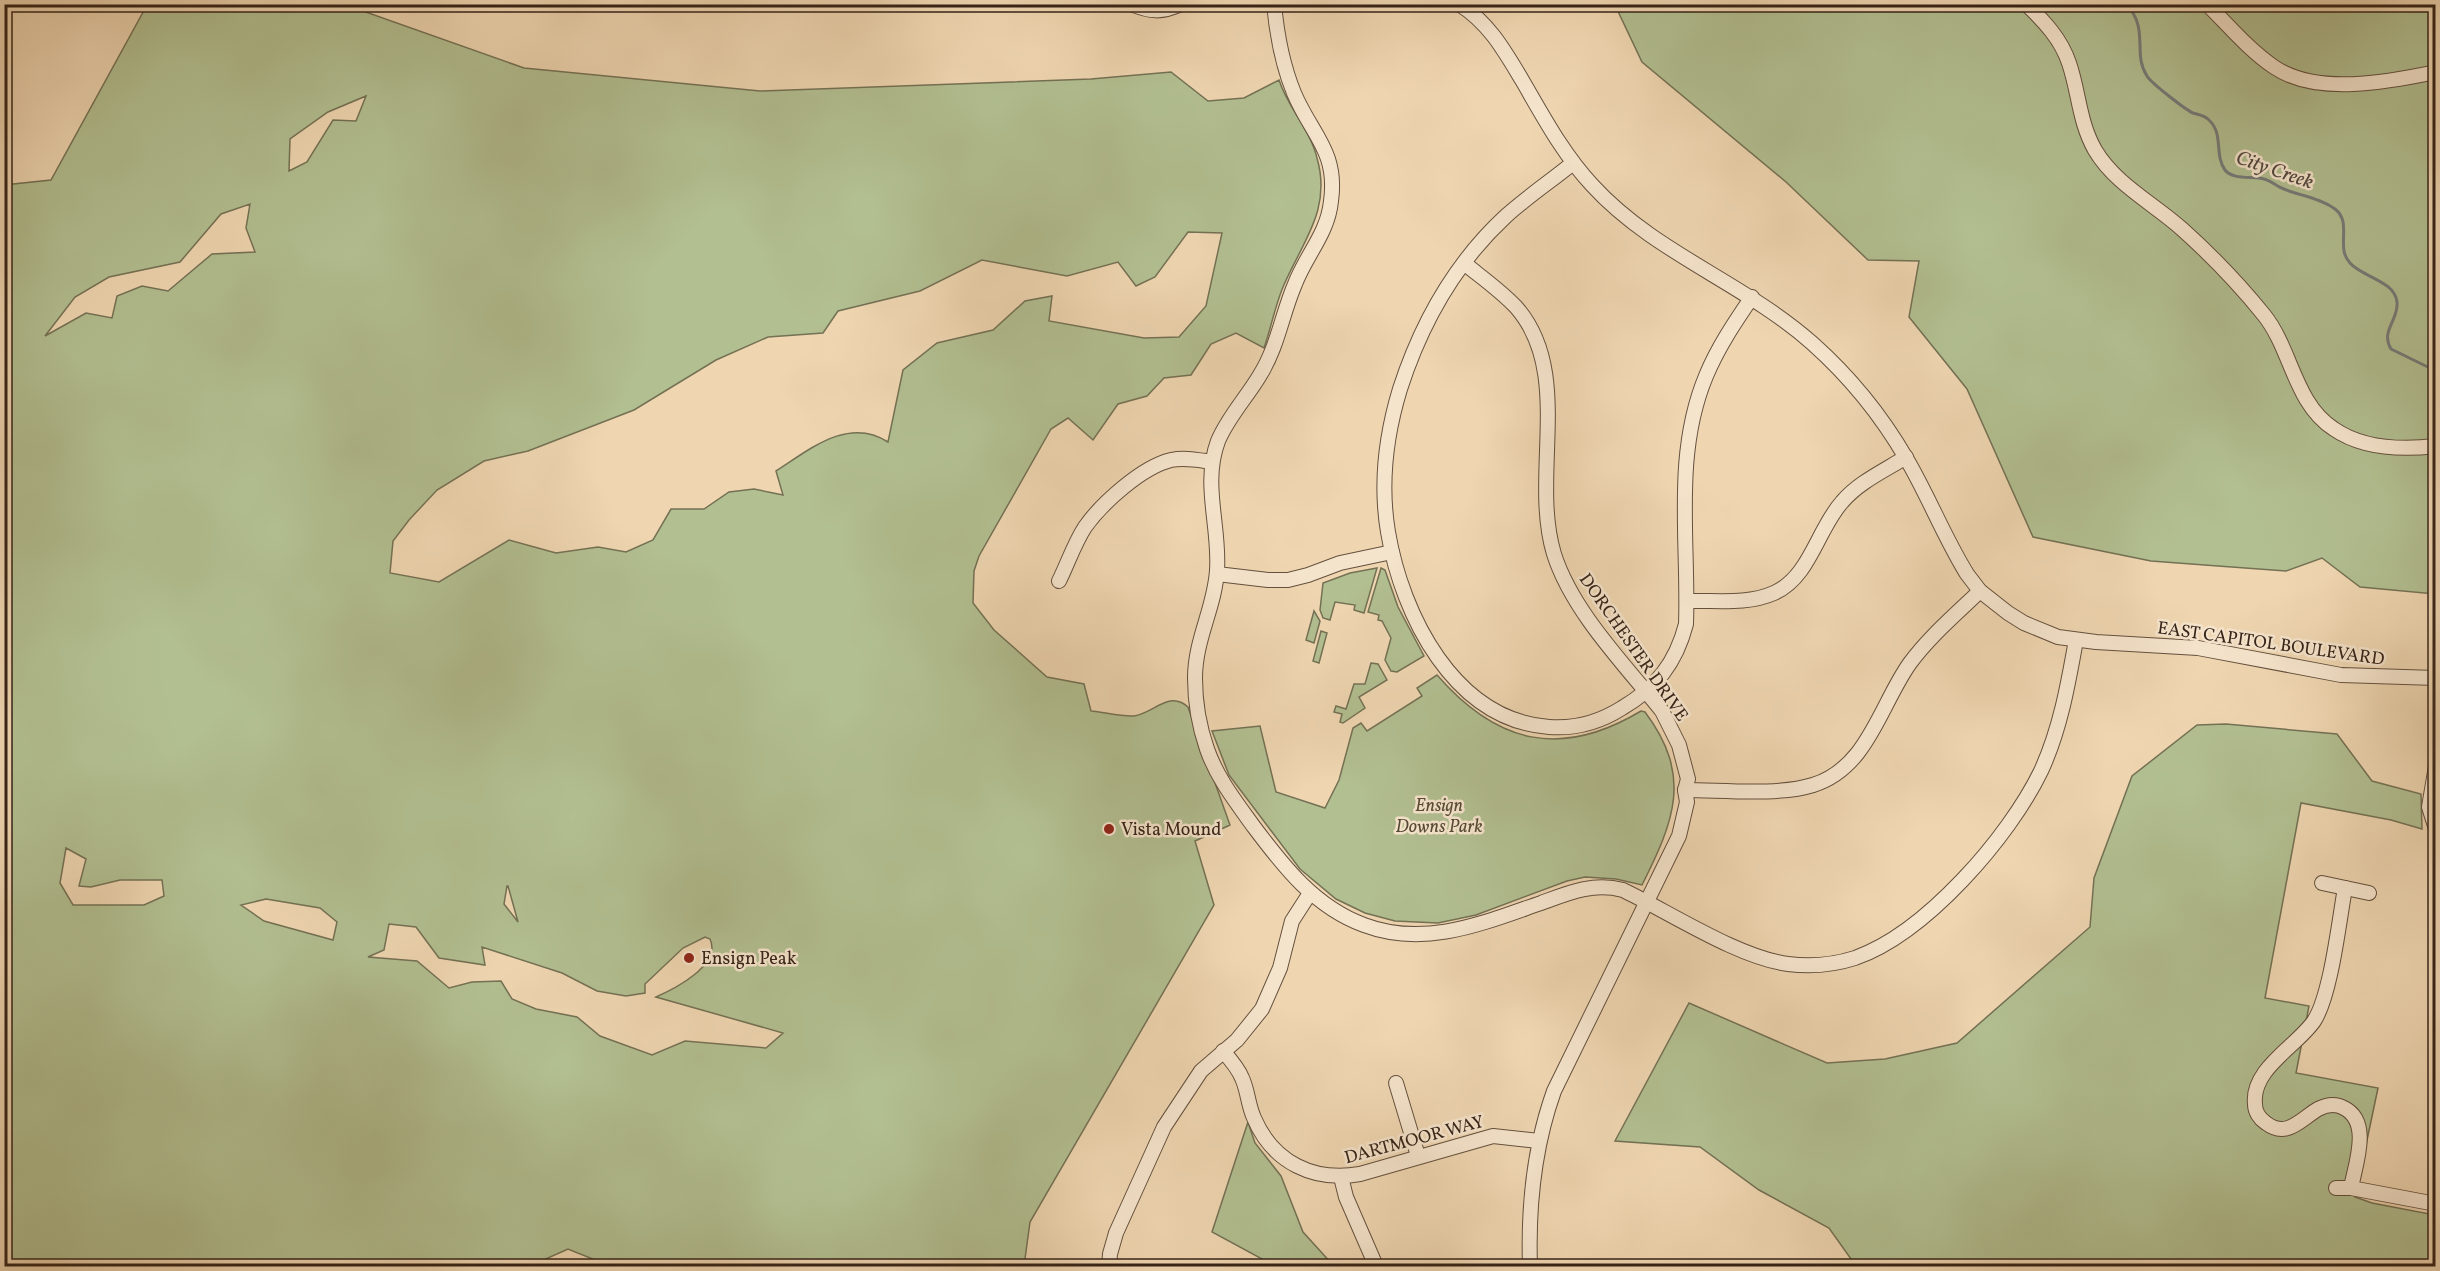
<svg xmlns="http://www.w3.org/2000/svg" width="2440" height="1271" font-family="Vollkorn,serif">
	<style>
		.green { fill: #b2bf91; stroke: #747154; stroke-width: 1.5; fill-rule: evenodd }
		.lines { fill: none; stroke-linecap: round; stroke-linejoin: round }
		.stream { stroke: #767b79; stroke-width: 3 }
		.minor-casing { stroke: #64503e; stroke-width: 16 }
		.minor { stroke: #f5e4cc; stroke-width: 14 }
		.poi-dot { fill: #8f2418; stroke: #f5e4cc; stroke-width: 2 }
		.labels { text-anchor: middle; stroke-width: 5; stroke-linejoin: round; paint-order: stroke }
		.street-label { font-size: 18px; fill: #362318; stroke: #f5e4cc }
		.park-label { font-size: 18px; font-style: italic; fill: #554a36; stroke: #f5e4cc }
		.poi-label { font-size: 18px; fill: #362318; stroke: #f5e4cc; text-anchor: start }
		.water-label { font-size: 20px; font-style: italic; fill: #514840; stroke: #f5e4cc }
	</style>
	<rect width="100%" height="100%" fill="#efd6b1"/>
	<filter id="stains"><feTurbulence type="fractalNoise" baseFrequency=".00333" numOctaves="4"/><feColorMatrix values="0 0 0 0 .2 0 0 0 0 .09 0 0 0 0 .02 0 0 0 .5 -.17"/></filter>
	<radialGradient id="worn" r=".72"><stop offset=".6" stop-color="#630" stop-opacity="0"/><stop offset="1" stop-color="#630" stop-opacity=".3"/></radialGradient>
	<g class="green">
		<path d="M147,5H346L524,68L760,91L1091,79L1171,72L1208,101L1244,98L1279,80C1288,108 1310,129 1317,158C1332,210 1302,242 1283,287C1275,306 1271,328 1264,348L1236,333L1211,344L1191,375L1164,378L1147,396L1118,404L1093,440L1068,418L1051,429L979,556L974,571L973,603L994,630L1047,677L1084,684L1091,711C1104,712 1121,717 1134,716C1154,713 1169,690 1188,707L1230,825L1195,841L1214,905L1030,1222L1024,1266H610L568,1249L530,1266H5L4,185L51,180ZM366,96L356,121L333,120L307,162L289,171L290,139L328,112ZM250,204L246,228L255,252L212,254L168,291L142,286L117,296L112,318L86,313L45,336L75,297L109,277L180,262L221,214ZM1188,232L1222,233L1206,306L1179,337L1144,338L1049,321L1052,296L1025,301L993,330L937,343L903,370L888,442C848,416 809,450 776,471L783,495L754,489L729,492L704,509H671L653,540L626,552L598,547L556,553L509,540L439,582L390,573L393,541L409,520L437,490L484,461L528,451L634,410L716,360L768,337L823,333L838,311L920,291L982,260L1067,276L1118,262L1136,286L1155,277ZM66,848L86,859L79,886L91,887L120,880H162L164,896L144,905H73L60,883ZM507,886H508L518,922L504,904ZM266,899L320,908L337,922L333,940L264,921L241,905ZM389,924L416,927L439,958L485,965L482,947L562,973L597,991L626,996L645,993V984L683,948L705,937L710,939C722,965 674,989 656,997L783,1033L766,1048L685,1041L652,1055L600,1036L577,1017L536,1009L512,999L501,981L472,982L449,988L417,961L368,957L384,950Z"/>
		<polygon points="1615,5 2435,5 2435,594 2360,587 2322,558 2286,571 2218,566 2151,561 2033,537 1967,389 1909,317 1919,261 1868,260 1786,182 1642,62"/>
		<polygon points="1377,568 1364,613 1354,610 1355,605 1335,602 1330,620 1323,618 1320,610 1323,583 1350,573"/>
		<polygon points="1381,568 1385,570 1398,607 1424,656 1397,672 1391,671 1385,660 1391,638 1382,621 1378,620 1379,615 1368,612"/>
		<polygon points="1314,611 1320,621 1314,643 1306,640"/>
		<polygon points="1321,631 1327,633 1319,663 1313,661"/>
		<polygon points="1371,663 1378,664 1387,680 1359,697 1365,708 1343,723 1340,722 1342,714 1334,712 1336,706 1346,709 1354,684 1365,684"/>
		<path d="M1437,675C1497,744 1561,759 1641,711L1645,712C1693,776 1674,821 1642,885L1616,879L1585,877L1567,881L1476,915L1438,923L1395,921L1365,913L1336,899L1300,869L1229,775L1212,731L1260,726L1276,792L1325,808L1339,780L1353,728L1361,723L1367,731L1422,696L1417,688Z"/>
		<polygon points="2226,724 2337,734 2372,781 2421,794 2422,829 2391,820 2301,803 2265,998 2309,1006 2296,1073 2378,1088 2355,1197 2372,1203 2435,1215 2435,1266 1856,1266 1829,1228 1759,1190 1700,1147 1615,1141 1689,1003 1827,1063 1885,1059 1957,1043 2090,927 2094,878 2132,776 2197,725"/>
		<polygon points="1248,1122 1255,1143 1281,1176 1303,1232 1333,1265 1331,1266 1275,1266 1212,1232"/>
	</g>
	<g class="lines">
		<path class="stream" d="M2126,4C2150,29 2132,53 2147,76C2151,83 2186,110 2193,113C2199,115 2204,115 2209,120C2224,134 2214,155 2225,170C2232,180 2253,176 2264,179C2272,181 2277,187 2284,189C2301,196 2320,198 2335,209C2353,223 2335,247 2350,263C2362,277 2395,281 2397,302C2399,320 2380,331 2391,349L2436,371"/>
		<g class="minor-casing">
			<g id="minor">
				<path d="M1131,4C1150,12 1162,13 1181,4"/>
				<path d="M1274,4C1277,36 1282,64 1294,93C1311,134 1338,151 1331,201C1328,233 1306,255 1295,284C1282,314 1278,346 1260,375C1247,397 1228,417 1218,441C1202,484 1220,526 1217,570C1215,607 1195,639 1195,678C1195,702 1199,726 1207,749C1217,778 1236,802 1254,827C1284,867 1315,907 1364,925C1425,948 1483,923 1541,903C1568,893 1593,882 1623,890C1669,912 1739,958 1788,964C1811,967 1833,965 1855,958C1926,933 2009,837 2041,771C2060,730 2068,685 2076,640"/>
				<path d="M1459,4C1489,23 1504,50 1522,80C1543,116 1563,154 1592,185C1654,253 1743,282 1812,343C1848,375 1881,415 1906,458C1928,495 1944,537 1967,574L1980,591L2008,613L2024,623L2058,637L2096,642L2198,648L2341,675L2436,678"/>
				<path d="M2026,4C2044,21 2061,39 2069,63C2079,92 2079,122 2095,150C2115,184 2153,203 2182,229C2211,255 2239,284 2264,315C2292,350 2294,403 2334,429C2363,449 2402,450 2436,446"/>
				<path d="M2207,4C2229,26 2249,50 2274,67C2317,96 2388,82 2436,72"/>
				<path d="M1573,163C1551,181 1527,197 1506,216C1455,263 1421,324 1400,389C1386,435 1380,484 1388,532C1402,615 1454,720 1549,727C1575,729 1600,722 1622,708C1656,688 1676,663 1686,624C1689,541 1673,455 1706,376C1718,347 1735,322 1752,297"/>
				<path d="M1464,263C1481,277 1500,290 1516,307C1574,373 1530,475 1554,554C1572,611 1625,665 1662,711L1679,745L1688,779L1685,790L1687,802L1679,836L1554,1091C1534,1147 1528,1207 1530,1266"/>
				<polyline points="1217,574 1268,580 1288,580 1308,575 1340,563 1392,552"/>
				<path d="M1059,581C1068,563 1074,544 1085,527C1102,503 1142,467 1171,460C1185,457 1198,460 1212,462"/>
				<path d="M1687,601C1715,600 1747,605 1774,593C1810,577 1817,530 1842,502C1859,482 1884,471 1906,457"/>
				<polyline points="2436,766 2429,807 2436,829"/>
				<path d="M1685,790C1722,790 1778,796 1813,785C1868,768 1880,705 1910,663C1930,636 1956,614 1980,591"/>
				<polyline points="2322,883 2369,893"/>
				<path d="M2345,888C2339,921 2331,995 2314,1021C2297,1046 2251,1069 2255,1104C2255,1112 2260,1119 2266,1123C2287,1139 2301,1119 2318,1109C2326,1105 2335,1103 2344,1108C2372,1122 2355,1165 2351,1188"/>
				<path d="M1223,1051C1230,1059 1238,1068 1242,1078C1248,1091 1248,1105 1254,1118C1273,1163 1314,1182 1360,1174L1493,1136L1539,1141"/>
				<polyline points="1396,1083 1418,1156"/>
				<polyline points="1341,1177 1346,1197 1376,1266"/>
				<polyline points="2336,1188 2351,1188 2436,1204"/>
				<polyline points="1109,1266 1110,1254 1116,1233 1164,1127 1201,1071 1237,1040 1262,1009 1280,968 1292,921 1310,893"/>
			</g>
		</g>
		<use href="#minor" class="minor"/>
	</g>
	<g class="poi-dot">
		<circle cx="1109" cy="829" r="6"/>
		<circle cx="689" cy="958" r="6"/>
	</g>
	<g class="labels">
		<g class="street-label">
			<text transform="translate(2271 643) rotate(8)" y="6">EAST CAPITOL BOULEVARD</text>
			<text transform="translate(1634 647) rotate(55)" y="6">DORCHESTER DRIVE</text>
			<text transform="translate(1414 1139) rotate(-15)" y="6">DARTMOOR WAY</text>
		</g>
		<g class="park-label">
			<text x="1439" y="811">Ensign<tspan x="1439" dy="21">Downs Park</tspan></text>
		</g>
		<g class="poi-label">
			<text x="1121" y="835">Vista Mound</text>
			<text x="701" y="964">Ensign Peak</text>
		</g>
		<g class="water-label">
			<text transform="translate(2275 169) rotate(19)" y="7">City Creek</text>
		</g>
	</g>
	<rect width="2440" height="1271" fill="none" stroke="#efd6b1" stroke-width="24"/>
	<rect x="6" y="6" width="2428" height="1259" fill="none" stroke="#362318" stroke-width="3"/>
	<rect x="12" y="12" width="2416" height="1247" fill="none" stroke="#362318" stroke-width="1.5"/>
	<rect width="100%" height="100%" filter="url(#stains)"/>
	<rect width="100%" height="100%" fill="url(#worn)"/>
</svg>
